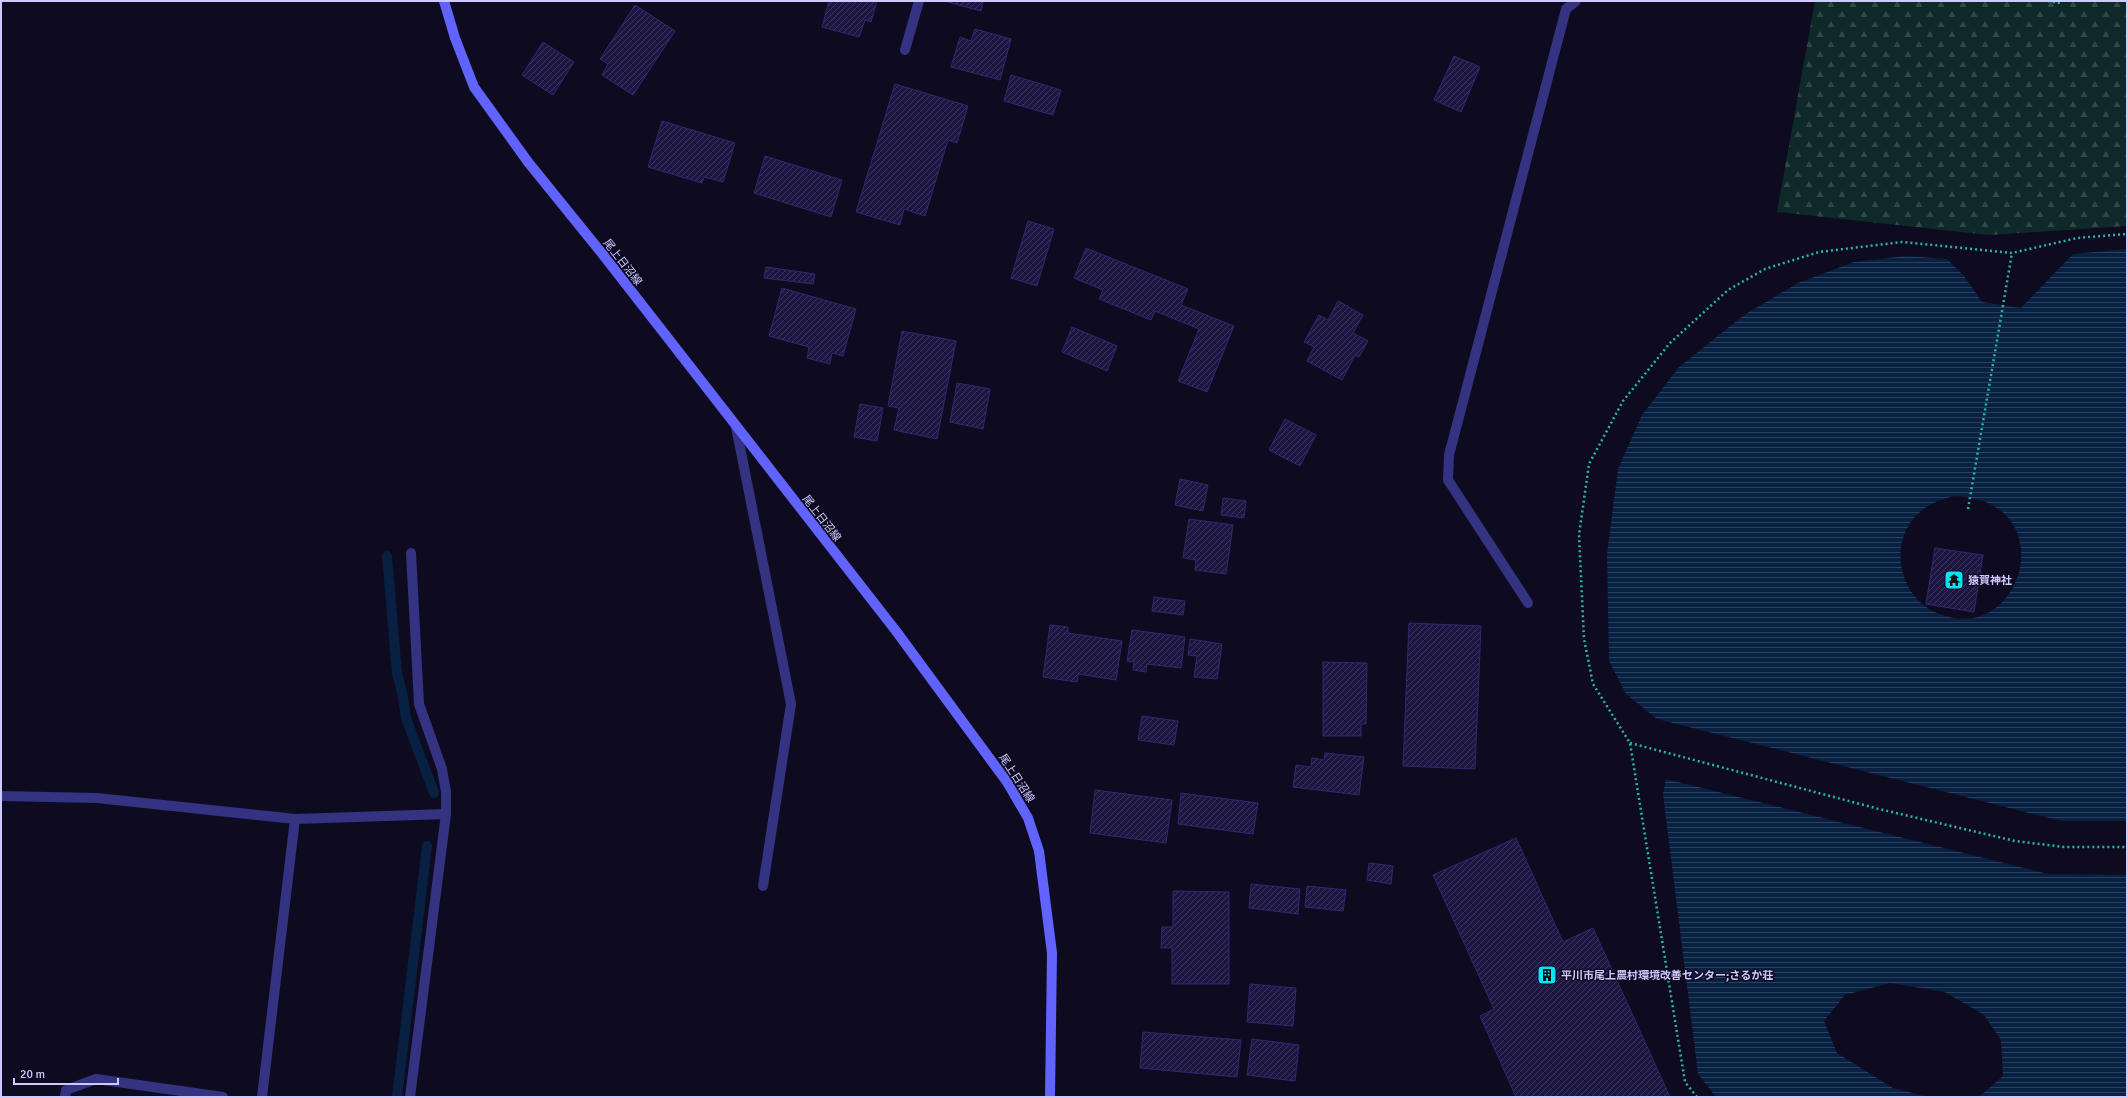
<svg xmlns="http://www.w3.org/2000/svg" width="2128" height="1098" font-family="Signika,'Noto Sans JP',sans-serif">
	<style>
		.forest { fill: url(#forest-firs) }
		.water { fill: url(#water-rules); fill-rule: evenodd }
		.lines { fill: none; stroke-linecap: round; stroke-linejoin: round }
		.stream { stroke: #082042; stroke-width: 10 }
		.building { fill: url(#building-hatch); stroke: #322770 }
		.path { stroke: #26b7a9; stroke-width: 2.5; stroke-dasharray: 2 3; stroke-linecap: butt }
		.street { stroke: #333382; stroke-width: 10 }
		.secondary { stroke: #6163ff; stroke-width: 10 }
		.labels { text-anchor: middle; stroke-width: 3; stroke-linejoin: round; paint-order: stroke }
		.street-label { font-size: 11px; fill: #cecaff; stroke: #0e0b20 }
		.poi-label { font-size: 11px; font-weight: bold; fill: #cecaff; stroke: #0e0b20; text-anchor: start }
	</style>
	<defs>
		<pattern id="forest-firs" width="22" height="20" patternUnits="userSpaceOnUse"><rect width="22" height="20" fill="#0e2a28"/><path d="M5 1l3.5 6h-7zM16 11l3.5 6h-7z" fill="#304848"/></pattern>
		<pattern id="water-rules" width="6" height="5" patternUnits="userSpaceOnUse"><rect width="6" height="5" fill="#082042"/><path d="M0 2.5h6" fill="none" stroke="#2b3f5e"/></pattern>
		<pattern id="building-hatch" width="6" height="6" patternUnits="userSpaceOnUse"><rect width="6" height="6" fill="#1d1642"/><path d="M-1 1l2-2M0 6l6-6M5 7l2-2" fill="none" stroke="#3d375e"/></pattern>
	</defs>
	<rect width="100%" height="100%" fill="#0e0b20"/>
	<polygon class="forest" points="1815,1 2127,1 2127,226 1989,235 1777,212"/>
	<g class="water">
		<path d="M2127,249V821H2061L1657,719L1626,694L1609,661L1607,554L1618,469L1642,415L1679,367L1744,315L1798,283L1854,262L1906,256L1947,259L1964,276L1982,302L2021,308L2073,254ZM1955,496C2058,500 2028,631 1953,618C1939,615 1927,610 1917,599C1895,575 1894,534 1920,512C1930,503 1942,499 1955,496Z"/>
		<polygon points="1666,779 2048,874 2127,875 2127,1097 1973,1097 1981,1095 2003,1076 2001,1040 1984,1015 1945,992 1890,983 1845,995 1824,1021 1837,1053 1893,1088 1928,1097 1716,1097 1698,1074 1663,794"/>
	</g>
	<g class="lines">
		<g class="stream">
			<polyline points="387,556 397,673 403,697 406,718 434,793"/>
			<polyline points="397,1097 427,846"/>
		</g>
	</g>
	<g class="building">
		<polygon points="829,1 877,1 871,22 865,20 859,37 822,27"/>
		<polygon points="944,1 979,1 983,2 981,11"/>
		<polygon points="635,5 675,31 633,95 602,75 608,64 600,59"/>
		<polygon points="975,29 1011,39 1000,80 951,67 960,37 971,41"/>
		<polygon points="543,42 574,62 553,95 522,75"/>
		<polygon points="1454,56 1480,67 1461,112 1434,100"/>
		<polygon points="1011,75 1061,90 1053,115 1004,101"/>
		<polygon points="895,84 968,106 957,143 948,140 925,216 904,209 900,225 856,212"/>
		<polygon points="662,121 735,143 723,182 704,177 702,183 648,167"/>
		<polygon points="765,156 842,180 831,217 754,193"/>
		<polygon points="1028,221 1054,229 1037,286 1011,278"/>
		<polygon points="1086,248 1188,289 1181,305 1234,326 1207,392 1178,381 1199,329 1155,311 1151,320 1099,299 1103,290 1074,278"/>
		<polygon points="766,267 815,274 813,284 764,278"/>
		<polygon points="782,288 856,309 843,356 832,353 830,364 807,358 809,347 769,336"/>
		<polygon points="1338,301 1363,315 1353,333 1368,341 1359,357 1355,355 1342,380 1307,361 1314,347 1304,342 1319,315 1328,320"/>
		<polygon points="1072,327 1117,346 1107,371 1062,352"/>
		<polygon points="902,331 956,341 937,439 894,430 899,408 888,406"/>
		<polygon points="957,383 990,389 983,429 950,422"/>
		<polygon points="860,404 883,408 877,441 854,437"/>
		<polygon points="1285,419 1316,435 1300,466 1269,450"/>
		<polygon points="1180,479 1208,485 1203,511 1175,505"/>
		<polygon points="1223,498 1246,501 1244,518 1221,515"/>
		<polygon points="1189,519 1233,525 1226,574 1195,570 1196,560 1183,558"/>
		<polygon points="1935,548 1983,555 1974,612 1926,604"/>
		<polygon points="1154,597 1185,601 1183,615 1152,611"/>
		<polygon points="1409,623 1481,626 1475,769 1403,766"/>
		<polygon points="1050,625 1068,627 1068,633 1122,641 1116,680 1078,674 1077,682 1043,677"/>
		<polygon points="1132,630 1185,637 1181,668 1147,664 1146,672 1133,670 1134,662 1127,661"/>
		<polygon points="1190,639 1222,644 1217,679 1194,677 1197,656 1188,655"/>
		<polygon points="1323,662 1367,663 1366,724 1361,724 1361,736 1323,736"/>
		<polygon points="1142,716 1178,721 1174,745 1138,740"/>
		<polygon points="1325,753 1364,757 1359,795 1293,787 1296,765 1311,767 1312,758 1324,760"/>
		<polygon points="1095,790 1172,800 1166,843 1090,833"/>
		<polygon points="1181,793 1258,803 1253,834 1178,824"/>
		<polygon points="1516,838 1563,942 1593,928 1670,1097 1516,1097 1480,1016 1494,1009 1433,875"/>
		<polygon points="1369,863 1393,866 1391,884 1367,880"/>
		<polygon points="1251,884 1300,889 1298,914 1249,908"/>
		<polygon points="1307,886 1346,890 1343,911 1305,907"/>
		<polygon points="1173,891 1229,892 1229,984 1172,984 1172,948 1161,948 1162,927 1173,927"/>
		<polygon points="1250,984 1296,988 1293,1026 1247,1022"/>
		<polygon points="1143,1032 1241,1040 1237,1077 1140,1068"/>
		<polygon points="1252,1039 1299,1045 1295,1081 1247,1075"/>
	</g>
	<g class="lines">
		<g class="path">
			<polyline points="2048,1 2060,3"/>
			<polyline points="1968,509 2012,253"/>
			<polyline points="1630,743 1879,809 2015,841 2064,847 2127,847"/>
			<polyline points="1697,1097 1685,1082 1630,743 1593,684 1584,639 1579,535 1589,464 1623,401 1670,343 1728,290 1765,269 1819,252 1902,242 2012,253 2077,238 2127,234"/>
		</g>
		<g class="street">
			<polyline points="905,50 919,1"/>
			<polyline points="736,427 791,704 763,886"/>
			<polyline points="1528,603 1448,480 1449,455 1566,9 1576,1"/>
			<polyline points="1,796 97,798 295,819 446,814"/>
			<polyline points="65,1097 66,1090 96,1079 223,1097"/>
			<polyline points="262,1097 295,819"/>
			<polyline points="410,1097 446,814 446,792 442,769 419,704 411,553"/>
		</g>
		<polyline class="secondary" points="444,1 455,38 474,87 528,162 604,256 896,631 1007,782 1028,818 1039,851 1052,953 1050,1097"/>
	</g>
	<defs>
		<g id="temple-square" transform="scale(1)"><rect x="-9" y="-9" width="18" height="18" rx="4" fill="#00e6f5" stroke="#0e0b20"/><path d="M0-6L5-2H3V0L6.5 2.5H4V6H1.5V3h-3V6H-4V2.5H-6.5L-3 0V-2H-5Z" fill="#111"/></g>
		<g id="building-square" transform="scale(1)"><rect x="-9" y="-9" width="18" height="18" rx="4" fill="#00e6f5" stroke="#0e0b20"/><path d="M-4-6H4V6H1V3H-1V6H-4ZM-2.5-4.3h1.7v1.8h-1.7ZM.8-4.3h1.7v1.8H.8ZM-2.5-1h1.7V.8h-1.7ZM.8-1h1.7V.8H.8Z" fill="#111"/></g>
	</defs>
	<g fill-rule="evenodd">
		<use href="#temple-square" x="1954" y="580"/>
		<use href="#building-square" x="1547" y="975"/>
	</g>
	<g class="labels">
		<g class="street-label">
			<text transform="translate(623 262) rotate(52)" y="4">尾上日沼線</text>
			<text transform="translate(822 518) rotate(52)" y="4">尾上日沼線</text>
			<text transform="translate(1017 778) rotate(57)" y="4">尾上日沼線</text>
		</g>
		<g class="poi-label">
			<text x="1968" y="584">猿賀神社</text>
			<text x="1561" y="979">平川市尾上農村環境改善センター;さるか荘</text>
		</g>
	</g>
	<rect width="2128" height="1098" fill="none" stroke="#cecaff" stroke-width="4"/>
	<path d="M14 1078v6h104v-6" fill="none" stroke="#cecaff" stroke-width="2"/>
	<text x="20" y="1078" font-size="12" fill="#cecaff" stroke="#0e0b20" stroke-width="3" paint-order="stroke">20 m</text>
</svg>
